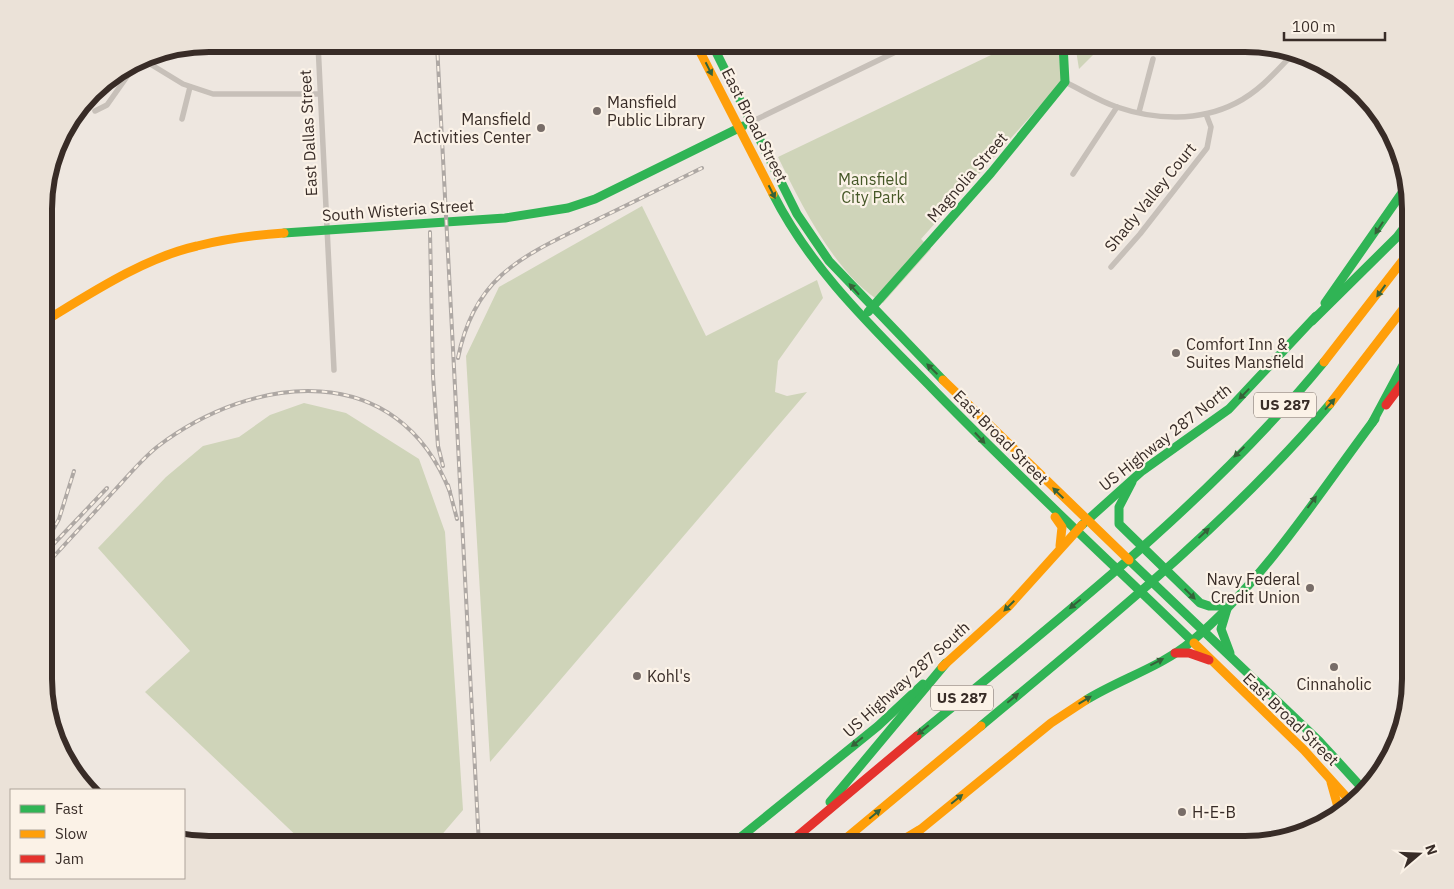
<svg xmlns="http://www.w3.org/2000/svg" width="1454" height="889" font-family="'IBM Plex Sans',sans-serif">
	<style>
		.green { fill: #cfd4b9 }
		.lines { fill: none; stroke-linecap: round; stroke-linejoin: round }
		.street { stroke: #c7c0b9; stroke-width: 5.5 }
		.fast { stroke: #30b455; stroke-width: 9 }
		.slow { stroke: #ff9f0a; stroke-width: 9 }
		.jam { stroke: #e5322d; stroke-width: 9 }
		.rail-casing { stroke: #aea8a4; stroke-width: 4 }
		.rail { stroke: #fbf2e7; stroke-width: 2; stroke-dasharray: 5.5; stroke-linecap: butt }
		.oneway { fill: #356239 }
		.poi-dot { fill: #786d68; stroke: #fbf2e7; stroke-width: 2 }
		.labels { text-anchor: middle; stroke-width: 4.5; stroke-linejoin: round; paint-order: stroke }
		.shield { fill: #fbf2e7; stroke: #726761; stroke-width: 1 }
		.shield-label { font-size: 15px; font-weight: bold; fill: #382c27 }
		.poi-label { font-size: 16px; fill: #382c27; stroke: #fbf2e7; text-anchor: start }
		.street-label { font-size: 16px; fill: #382c27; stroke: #fbf2e7 }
		.park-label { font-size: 16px; fill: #465828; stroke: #fbf2e7 }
		.rim { fill: none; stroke: #382c27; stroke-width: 6 }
	</style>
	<rect width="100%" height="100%" fill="#eee7e0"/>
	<g class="green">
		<path d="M1014,44H1058L1062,81L921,239L931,249L883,303C836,276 801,204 778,157Z"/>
		<polygon points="1075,44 1104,44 1079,69"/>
		<polygon points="642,206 706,336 817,280 823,298 778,361 775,392 787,396 807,392 490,762 466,356 499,287"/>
		<polygon points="304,403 346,413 419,459 445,532 463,810 433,845 306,845 145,692 190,651 98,548 166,477 203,446 239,437 270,415"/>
	</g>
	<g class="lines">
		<g class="street">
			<polyline points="318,44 334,370"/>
			<polyline points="142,59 183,84 213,94 319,94"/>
			<path d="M1065,82C1082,90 1099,101 1117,107C1155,120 1199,122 1236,103C1258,92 1274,74 1291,56"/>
			<polyline points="95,111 107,105 138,61"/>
			<polyline points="1139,112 1153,59"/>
			<polyline points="182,119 190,87"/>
			<polyline points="751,122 912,44"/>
			<polyline points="1073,174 1117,107"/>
			<polyline points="1111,267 1140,234 1207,148 1211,127 1206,114"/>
		</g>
		<g class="fast">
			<polyline points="712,44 797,214 829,261 943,380"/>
			<path d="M773,194C811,269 870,325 928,384C1014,473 1105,557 1194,643"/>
			<polyline points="284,233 505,218 568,208 595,199 743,126"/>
			<polyline points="1325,303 1406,187"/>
			<polyline points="868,312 991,173 1065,82 1063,44"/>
			<polyline points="1312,321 1397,237 1410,220"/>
			<polyline points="1372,423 1410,352"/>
			<polyline points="1132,482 1119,507 1119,524 1200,603 1209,606 1228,606"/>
			<polyline points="1082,525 1142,471 1229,409 1316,316"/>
			<polyline points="1129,560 1319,741 1362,788"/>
			<polyline points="1227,609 1221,629 1230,653"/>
			<path d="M1086,700C1120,679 1161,667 1192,641C1263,582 1320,492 1375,419"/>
			<path d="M981,726C1102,625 1228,524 1330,404"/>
			<path d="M917,736C1057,621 1209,502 1324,362"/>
			<polyline points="830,802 946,663"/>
			<polyline points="731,845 878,726 923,684"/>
		</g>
		<g class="slow">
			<polyline points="696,44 773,194"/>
			<path d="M45,321C91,293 144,258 197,246C225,239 255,235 284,233"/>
			<polyline points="1324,362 1410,251"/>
			<polyline points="943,380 1129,560"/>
			<polyline points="1330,404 1410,300"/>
			<polyline points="1055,517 1062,527 1060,546"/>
			<polyline points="1194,643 1304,750 1350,801"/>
			<polyline points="942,667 1008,607 1082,525"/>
			<polyline points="1331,782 1338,807 1337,814"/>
			<polyline points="915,834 1051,723 1086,700"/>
			<polyline points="838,845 981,726"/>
			<polyline points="894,845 919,830"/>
		</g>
		<g class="jam">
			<polyline points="1386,405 1410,373"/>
			<polyline points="1175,653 1189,653 1209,660"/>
			<polyline points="787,845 917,736"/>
		</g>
		<g class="rail-casing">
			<g id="rail">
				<polyline points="437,44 479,845"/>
				<polyline points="430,232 433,376 438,446 443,466"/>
				<path d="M458,358C475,273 526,255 596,220C632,203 667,185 702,168"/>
				<polyline points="448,485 457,519"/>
				<polyline points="45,544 59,519 74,471"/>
				<polyline points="45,553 107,488"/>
				<path d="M45,566C68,541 91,516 114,491C128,476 141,460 157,447C254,373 398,358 450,492"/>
			</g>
		</g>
		<use href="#rail" class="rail"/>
	</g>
	<defs><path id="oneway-solid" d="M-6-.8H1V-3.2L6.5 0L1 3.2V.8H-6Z" transform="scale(1.25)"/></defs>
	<g class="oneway">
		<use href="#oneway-solid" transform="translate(709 69) rotate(63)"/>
		<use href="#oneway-solid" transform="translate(772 192) rotate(63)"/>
		<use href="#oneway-solid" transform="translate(1379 228) rotate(123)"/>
		<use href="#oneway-solid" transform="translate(854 289) rotate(-132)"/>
		<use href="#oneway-solid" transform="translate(1381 291) rotate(126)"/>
		<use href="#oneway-solid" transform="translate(932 369) rotate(-136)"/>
		<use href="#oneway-solid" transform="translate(1244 394) rotate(134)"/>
		<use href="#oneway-solid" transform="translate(1330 404) rotate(-48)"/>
		<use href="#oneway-solid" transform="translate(980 438) rotate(47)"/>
		<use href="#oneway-solid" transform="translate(1239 452) rotate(136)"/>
		<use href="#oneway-solid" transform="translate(1058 493) rotate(-136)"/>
		<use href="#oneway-solid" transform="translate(1312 502) rotate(-53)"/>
		<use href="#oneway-solid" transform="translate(1204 533) rotate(-43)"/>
		<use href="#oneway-solid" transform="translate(1190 594) rotate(44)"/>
		<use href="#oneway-solid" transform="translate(1075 604) rotate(140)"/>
		<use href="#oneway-solid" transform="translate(1009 606) rotate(135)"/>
		<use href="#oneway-solid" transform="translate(1157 662) rotate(-27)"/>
		<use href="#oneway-solid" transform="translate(1013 698) rotate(-40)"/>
		<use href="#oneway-solid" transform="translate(1085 700) rotate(-31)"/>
		<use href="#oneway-solid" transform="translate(923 730) rotate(140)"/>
		<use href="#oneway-solid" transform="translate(857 742) rotate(141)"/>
		<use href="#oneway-solid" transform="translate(957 799) rotate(-39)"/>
		<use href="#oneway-solid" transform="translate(875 814) rotate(-40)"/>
	</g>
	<g class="poi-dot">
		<circle cx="597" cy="111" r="5"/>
		<circle cx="541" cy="128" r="5"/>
		<circle cx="1176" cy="353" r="5"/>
		<circle cx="1310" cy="588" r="5"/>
		<circle cx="1334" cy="667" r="5"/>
		<circle cx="637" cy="676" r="5"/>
		<circle cx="1182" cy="812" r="5"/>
	</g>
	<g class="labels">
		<g class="shield">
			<rect x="1254" y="392.5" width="62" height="25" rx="4"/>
			<rect x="931" y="685.5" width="62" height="25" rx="4"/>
		</g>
		<g class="shield-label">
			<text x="1285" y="410">US 287</text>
			<text x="962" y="703">US 287</text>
		</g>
		<g class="poi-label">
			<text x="607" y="108">Mansfield<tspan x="607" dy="18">Public Library</tspan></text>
			<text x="531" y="125" text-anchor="end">Mansfield<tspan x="531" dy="18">Activities Center</tspan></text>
			<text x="1186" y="350">Comfort Inn &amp;<tspan x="1186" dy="18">Suites Mansfield</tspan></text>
			<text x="1300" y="585" text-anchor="end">Navy Federal<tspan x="1300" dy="18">Credit Union</tspan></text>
			<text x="647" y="682">Kohl's</text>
			<text x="1334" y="690" text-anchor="middle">Cinnaholic</text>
			<text x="1192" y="818">H-E-B</text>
		</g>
		<g class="street-label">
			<text transform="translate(755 125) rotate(63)" y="6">East Broad Street</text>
			<text transform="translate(308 133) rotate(-93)" y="6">East Dallas Street</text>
			<text transform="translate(967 177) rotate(-49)" y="6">Magnolia Street</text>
			<text transform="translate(1150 197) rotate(-51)" y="6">Shady Valley Court</text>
			<text transform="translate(398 210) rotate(-4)" y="6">South Wisteria Street</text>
			<text transform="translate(1001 437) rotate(45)" y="6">East Broad Street</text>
			<text transform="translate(1165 437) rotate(-38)" y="6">US Highway 287 North</text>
			<text transform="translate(906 679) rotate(-42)" y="6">US Highway 287 South</text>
			<text transform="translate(1291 719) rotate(44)" y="6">East Broad Street</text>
		</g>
		<g class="park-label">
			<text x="873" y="185">Mansfield<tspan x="873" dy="18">City Park</tspan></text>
		</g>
	</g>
	<path d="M0 0H1454V889H0ZM209 52H1245A157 157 0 0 1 1402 209V679A157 157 0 0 1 1245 836H209A157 157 0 0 1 52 679V209A157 157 0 0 1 209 52Z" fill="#ebe2d8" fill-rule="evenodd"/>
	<path class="rim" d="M209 52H1245A157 157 0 0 1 1402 209V679A157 157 0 0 1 1245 836H209A157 157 0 0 1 52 679V209A157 157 0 0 1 209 52Z"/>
	<rect x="10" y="789" width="175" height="90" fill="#fbf2e7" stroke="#ada39a"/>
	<rect x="20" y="805" width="25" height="8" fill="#30b455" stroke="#ada39a"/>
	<text x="55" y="814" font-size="15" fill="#382c27">Fast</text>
	<rect x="20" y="830" width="25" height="8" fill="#ff9f0a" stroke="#ada39a"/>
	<text x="55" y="839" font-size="15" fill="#382c27">Slow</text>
	<rect x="20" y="855" width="25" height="8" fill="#e5322d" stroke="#ada39a"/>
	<text x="55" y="864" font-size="15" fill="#382c27">Jam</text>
	<g transform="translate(1419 854) rotate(71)" stroke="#fbf2e7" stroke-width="4" paint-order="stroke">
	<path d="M0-4L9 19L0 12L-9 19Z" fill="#382c27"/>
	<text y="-8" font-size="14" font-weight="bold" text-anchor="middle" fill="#382c27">N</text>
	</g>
	<path d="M1284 32v8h101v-8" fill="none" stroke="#382c27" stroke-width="2.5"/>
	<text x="1292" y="32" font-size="15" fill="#382c27" stroke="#fbf2e7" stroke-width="4" paint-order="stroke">100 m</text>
</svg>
